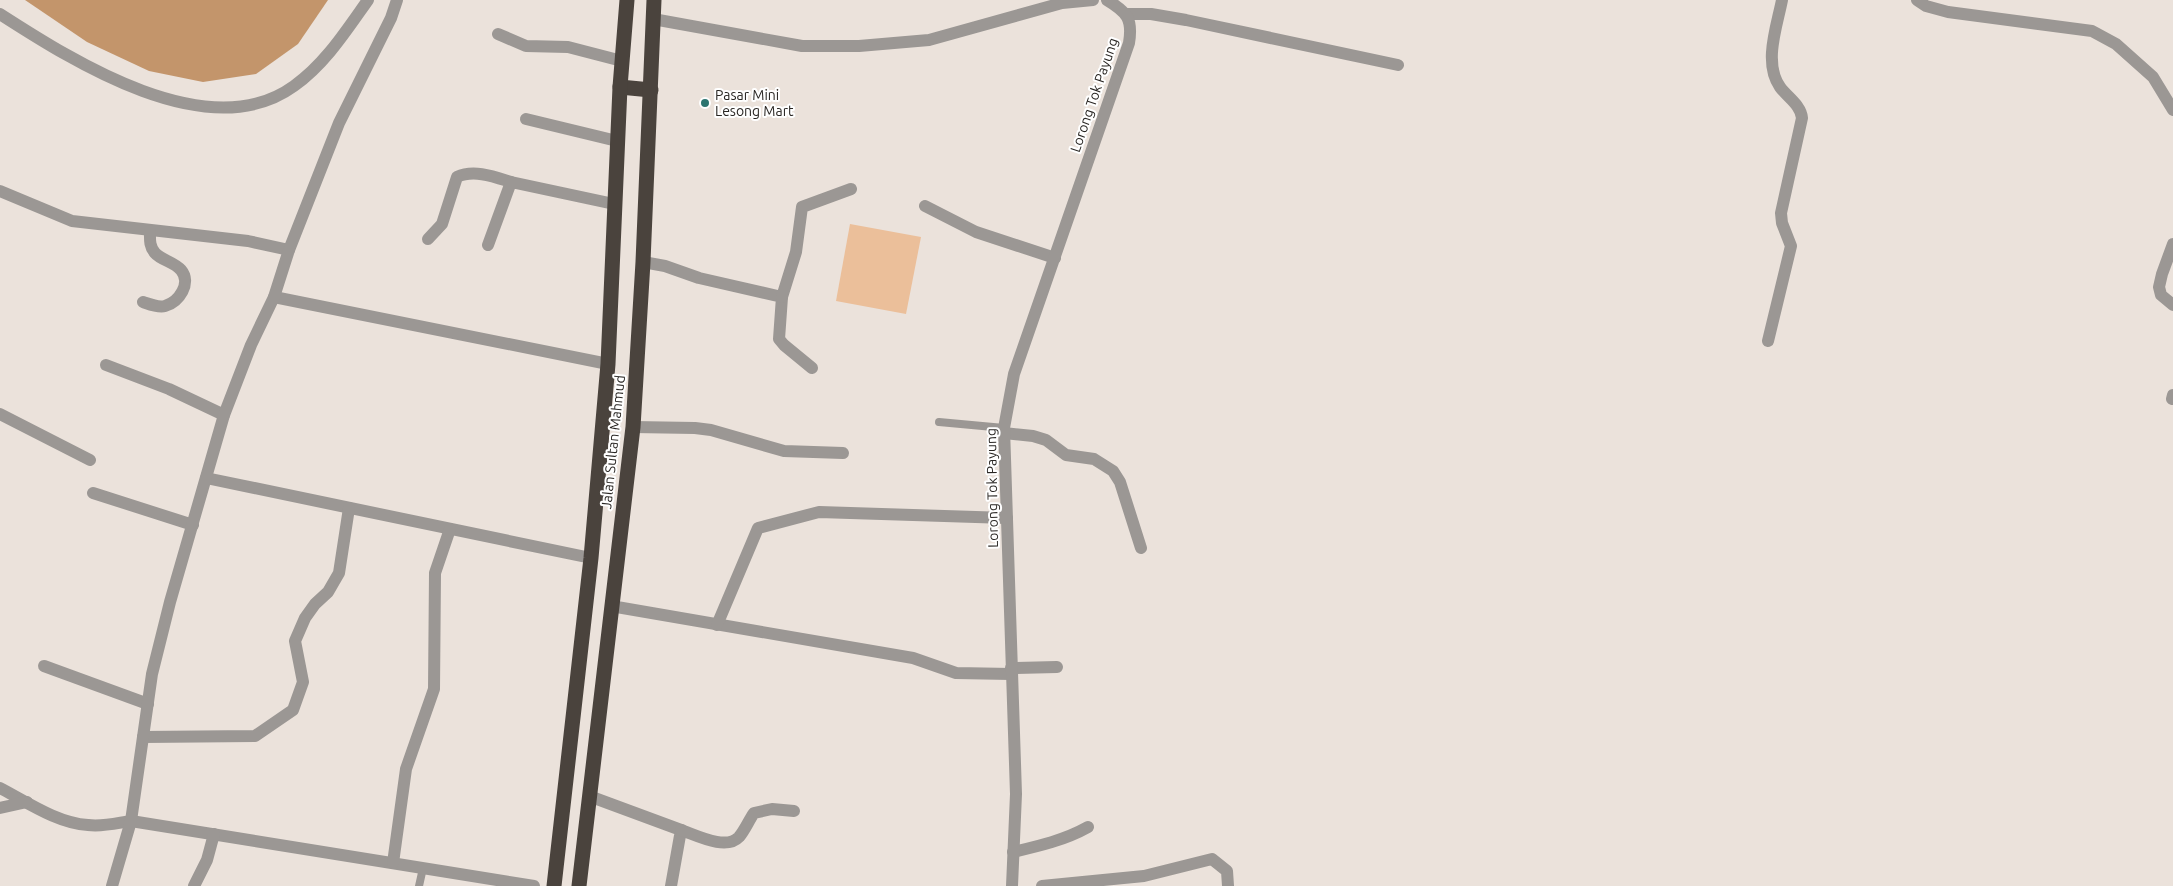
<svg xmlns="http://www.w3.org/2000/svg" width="2173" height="886" font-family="Ubuntu,sans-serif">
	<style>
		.green { fill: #ebbf9a }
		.water { fill: #c3956b }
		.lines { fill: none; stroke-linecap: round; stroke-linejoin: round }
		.lane { stroke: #9b9794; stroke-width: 8 }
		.street { stroke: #9b9794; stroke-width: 12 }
		.highway { stroke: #4a433d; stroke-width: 15 }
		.poi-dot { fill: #2c7570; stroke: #fff; stroke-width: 2 }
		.labels { text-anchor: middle; stroke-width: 4; stroke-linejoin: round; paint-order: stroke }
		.poi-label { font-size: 14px; fill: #292623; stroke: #fff; text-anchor: start }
		.street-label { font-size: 14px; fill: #292623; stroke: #fff }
	</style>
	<rect width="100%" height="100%" fill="#ebe2db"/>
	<polygon class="green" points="850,224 921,237 906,314 836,301"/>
	<polygon class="water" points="25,0 328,0 298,44 256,74 203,82 149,71 87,42"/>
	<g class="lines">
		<g class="lane">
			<polyline points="939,422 1004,428"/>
			<polyline points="419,886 423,868"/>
		</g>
		<g class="street">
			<polyline points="1917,0 1926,6 1948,12 2092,31 2116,44 2153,77 2173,110"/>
			<path d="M0,14C73,61 209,148 294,86C325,64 346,31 368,0"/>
			<polyline points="1126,14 1151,14 1186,20 1398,65"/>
			<polyline points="653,19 802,46 859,46 929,40 1062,3 1093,0"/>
			<polyline points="498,34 526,46 568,47 622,61"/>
			<polyline points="526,119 617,141"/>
			<polyline points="0,191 72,221 248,241 289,250"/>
			<polyline points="925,206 976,232 1055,258"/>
			<path d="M428,239L442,224L457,177C474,169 495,177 511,182"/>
			<polyline points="2173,244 2162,274 2159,287 2161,295 2173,305"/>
			<polyline points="488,245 511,182 614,204"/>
			<polyline points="643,262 665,266 699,278 782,297 779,339 784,345 812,368"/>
			<polyline points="274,297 608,364"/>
			<polyline points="782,297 796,252 802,207 851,189"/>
			<path d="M143,302C149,304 158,308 165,306C179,302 192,283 181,270C174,262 161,260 155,253C149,246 150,239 150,231"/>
			<path d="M1768,341L1791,246L1782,223L1781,213L1802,118C1801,105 1787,97 1780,87C1763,63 1777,26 1782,0"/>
			<polyline points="106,365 169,389 224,415"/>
			<polyline points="2172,399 2173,395"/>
			<polyline points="0,414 90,460"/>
			<polyline points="633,427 695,428 711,430 784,451 843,453"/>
			<polyline points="1004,433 1033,436 1046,440 1066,455 1094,459 1113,471 1120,482 1141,548"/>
			<polyline points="206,478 591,558"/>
			<polyline points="93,493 193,525"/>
			<polyline points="611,606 913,658 956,673 1011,674"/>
			<polyline points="717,625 758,528 819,512 1007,518"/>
			<polyline points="44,666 148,704"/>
			<polyline points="1011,668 1057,667"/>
			<polyline points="143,737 255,736 293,710 303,682 295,641 305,618 315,604 328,592 339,573 349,508"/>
			<path d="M0,788C27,802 57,823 88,825C103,827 117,823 131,821L534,886"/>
			<polyline points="589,796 681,830 671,886"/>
			<polyline points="0,808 27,802"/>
			<path d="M681,830C696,835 726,851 739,837C745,830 749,820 754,813L772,809L794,811"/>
			<path d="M1013,852C1039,846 1065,840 1088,827"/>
			<polyline points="393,863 406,769 434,689 435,573 450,529"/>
			<polyline points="112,886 131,821 152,674 170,602 224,415 251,345 274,297 289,250 339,123 391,18 397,0"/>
			<polyline points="194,886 207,860 214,834"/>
			<path d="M1012,886L1016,794L1004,428L1014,374L1129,43C1133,19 1127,12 1107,0"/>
			<polyline points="1042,886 1144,876 1212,859 1227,871 1228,886"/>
		</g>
		<g class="highway">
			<polyline points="620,87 651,90"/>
			<polyline points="554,886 591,558 608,364 620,87 627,0"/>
			<polyline points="579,886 633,427 643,262 654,0"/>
		</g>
	</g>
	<circle class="poi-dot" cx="705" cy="103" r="5"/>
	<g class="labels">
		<g class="poi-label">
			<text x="715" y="100">Pasar Mini<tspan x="715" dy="16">Lesong Mart</tspan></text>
		</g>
		<g class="street-label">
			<text transform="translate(1094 95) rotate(-71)" y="5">Lorong Tok Payung</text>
			<text transform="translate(613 442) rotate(-84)" y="5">Jalan Sultan Mahmud</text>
			<text transform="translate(992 488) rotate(-91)" y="5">Lorong Tok Payung</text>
		</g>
	</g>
</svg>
